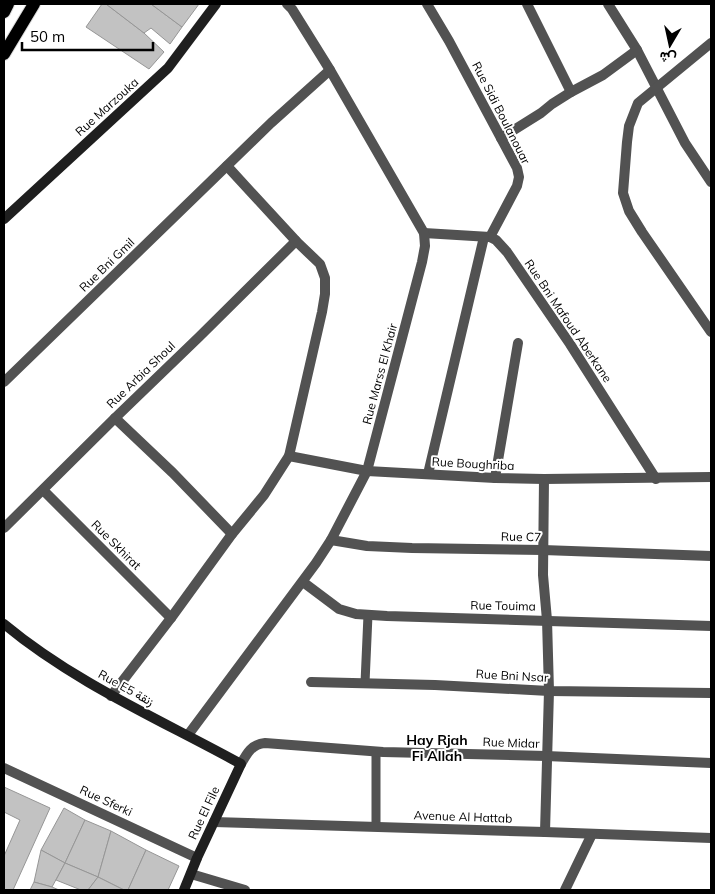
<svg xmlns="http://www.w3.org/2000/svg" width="715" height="894" font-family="Mulish,Vazirmatn,sans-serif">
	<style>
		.building { fill: #c2c2c2; stroke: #969696 }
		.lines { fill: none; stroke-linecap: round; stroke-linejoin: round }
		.primary-casing { stroke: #dbdbdb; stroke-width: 14 }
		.lane { stroke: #525252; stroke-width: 9 }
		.street { stroke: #525252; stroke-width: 10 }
		.secondary { stroke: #1f1f1f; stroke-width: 10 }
		.primary { stroke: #000; stroke-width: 12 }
		.labels { text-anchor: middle; stroke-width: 4; stroke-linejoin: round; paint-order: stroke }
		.street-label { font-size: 12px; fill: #000; stroke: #fff }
		.neighbourhood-label { font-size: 14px; font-weight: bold; fill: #000; stroke: #fff }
	</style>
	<rect width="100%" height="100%" fill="#fff"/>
	<g class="building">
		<polygon points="102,4 106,4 144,33 164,52 149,69 86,27"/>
		<polygon points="106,4 151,4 182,27 170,44 151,28 144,33"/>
		<polygon points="151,4 199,4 182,27"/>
		<polygon points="4,787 50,808 13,890 4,890 4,856 20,820 4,812"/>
		<polygon points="64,808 85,820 65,863 41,850"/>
		<polygon points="85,820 111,831 98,877 65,863"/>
		<polygon points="111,831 146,850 128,890 124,890 98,877"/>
		<polygon points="41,850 65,863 52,887 34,882"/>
		<polygon points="146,850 179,866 168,890 128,890"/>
		<polygon points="65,863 98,877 88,890 81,890 56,880"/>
		<polygon points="98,877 124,890 88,890"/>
		<polygon points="34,882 52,887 59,890 30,890"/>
	</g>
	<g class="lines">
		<g class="primary-casing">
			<g id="primary">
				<polyline points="4,12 8,4"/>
				<polyline points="4,54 34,4"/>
			</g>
		</g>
		<g class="lane">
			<polyline points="365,683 368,615"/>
			<polyline points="376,826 376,752"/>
		</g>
		<g class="street">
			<polyline points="427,4 449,41 517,168 519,177 517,186 490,237"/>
			<polyline points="527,4 571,92"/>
			<polyline points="608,4 637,50 685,143 711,182"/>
			<polyline points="711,43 638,103 629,126 627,142 623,193 629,211 642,232 711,332"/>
			<polyline points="501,138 541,113 552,104 571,92 603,75 637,50"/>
			<polyline points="424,233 490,237 496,240 507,252 570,344 656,479"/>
			<polyline points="4,382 271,123 330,70"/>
			<polyline points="115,418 173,473 232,534"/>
			<polyline points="289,456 367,471 495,478 544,479 711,477"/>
			<polyline points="428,474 484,237"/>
			<polyline points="495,478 518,343"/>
			<polyline points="544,479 543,575 547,620 549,691 545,832"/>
			<polyline points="43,490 171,618"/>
			<polyline points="4,528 115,418 199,337 296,241"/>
			<polyline points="331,540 367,546 412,548 543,550 711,556"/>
			<polyline points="303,582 339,609 356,614 387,616 711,626"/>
			<polyline points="311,682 435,685 549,691 711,693"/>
			<polyline points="111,696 171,618 232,534 264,495 289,456 322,312 325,294 325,278 320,264 296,241 227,166"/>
			<polyline points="188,735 316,563 331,540 367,471 422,262 425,246 424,233 330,70 292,9 287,4"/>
			<path d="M241,764C247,753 252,744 265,743L383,752L546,756L711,763"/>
			<polyline points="4,768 197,858"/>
			<polyline points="214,822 545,832 711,838"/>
			<polyline points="191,874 245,890"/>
			<polyline points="565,890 592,834"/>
		</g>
		<g class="secondary">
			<polyline points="4,219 168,68 216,4"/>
			<path d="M4,624C75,683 161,720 241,764L197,858L184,890"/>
		</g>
		<use href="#primary" class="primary"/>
	</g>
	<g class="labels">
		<g class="street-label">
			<text transform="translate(107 107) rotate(-42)" y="4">Rue Marzouka</text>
			<text transform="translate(501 113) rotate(63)" y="4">Rue Sidi Boulanouar</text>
			<text transform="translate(107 265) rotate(-44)" y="4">Rue Bni Gmil</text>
			<text transform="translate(568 321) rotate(56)" y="4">Rue Bni Mafoud Aberkane</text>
			<text transform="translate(380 374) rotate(-75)" y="4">Rue Marss El Khair</text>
			<text transform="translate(141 375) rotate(-44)" y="4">Rue Arbia Shoul</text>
			<text transform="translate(473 464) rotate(3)" y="4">Rue Boughriba</text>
			<text transform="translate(521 537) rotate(1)" y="4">Rue C7</text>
			<text transform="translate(116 545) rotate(45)" y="4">Rue Skhirat</text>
			<text transform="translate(503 606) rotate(1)" y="4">Rue Touima</text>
			<text transform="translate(512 676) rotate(3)" y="4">Rue Bni Nsar</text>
			<text transform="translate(126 688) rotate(29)" y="4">Rue E5 زنقة</text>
			<text transform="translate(511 743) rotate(2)" y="4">Rue Midar</text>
			<text transform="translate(106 801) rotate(25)" y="4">Rue Sferki</text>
			<text transform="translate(204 813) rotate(-65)" y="4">Rue El File</text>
			<text transform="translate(463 817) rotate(2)" y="4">Avenue Al Hattab</text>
		</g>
		<g class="neighbourhood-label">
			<text x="437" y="745">Hay Rjah<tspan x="437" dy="16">Fi Allah</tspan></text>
		</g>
	</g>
	<rect width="715" height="894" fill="none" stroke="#000000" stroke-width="10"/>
	<g transform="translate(670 45) rotate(189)" stroke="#ffffff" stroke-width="4" paint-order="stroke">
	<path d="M0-4L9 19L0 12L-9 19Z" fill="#000000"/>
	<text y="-8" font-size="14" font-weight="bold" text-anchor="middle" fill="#000000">ش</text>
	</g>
	<path d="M22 42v8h131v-8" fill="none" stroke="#000000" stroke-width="2.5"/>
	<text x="30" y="42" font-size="15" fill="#000000" stroke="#ffffff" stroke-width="4" paint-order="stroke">50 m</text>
</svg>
